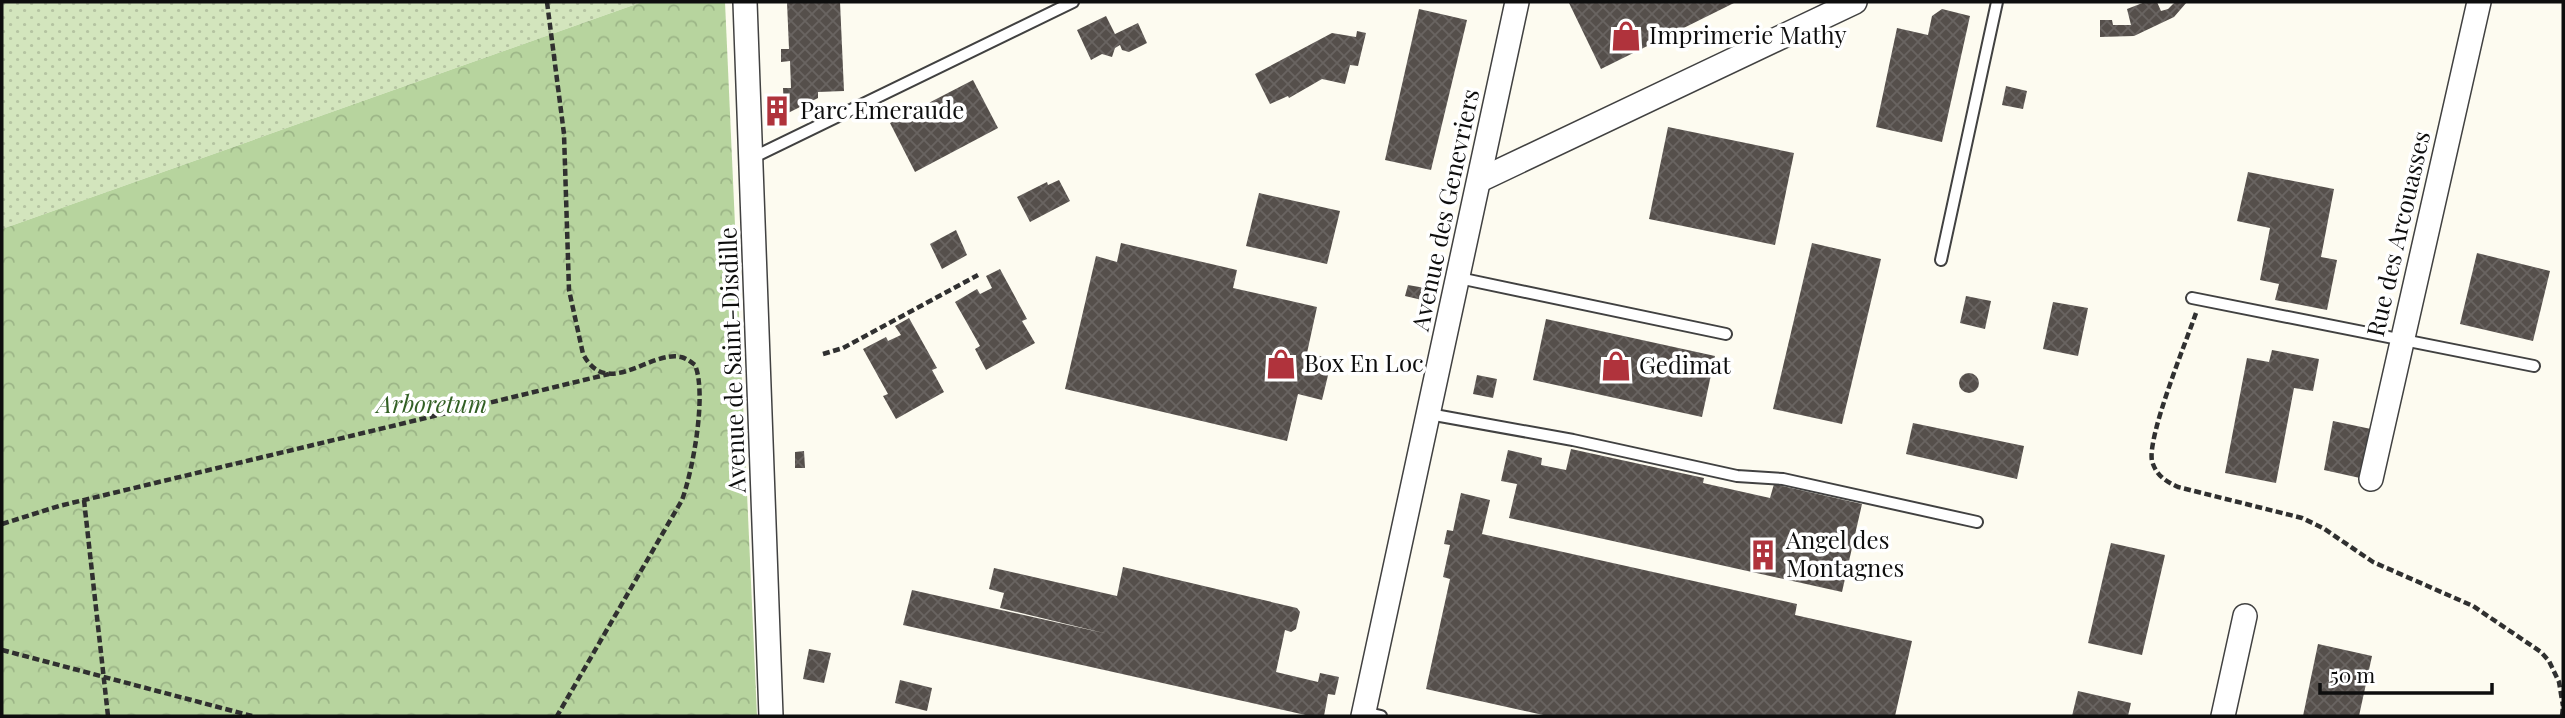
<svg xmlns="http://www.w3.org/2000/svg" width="2565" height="718" font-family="'Playfair Display',serif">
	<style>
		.grass { fill: url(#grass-dots) }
		.forest { fill: url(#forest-crowns) }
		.building { fill: url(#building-cross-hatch) }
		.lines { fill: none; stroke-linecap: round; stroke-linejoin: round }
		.service-casing { stroke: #414141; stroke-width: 14 }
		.minor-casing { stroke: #414141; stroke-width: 26 }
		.path { stroke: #303030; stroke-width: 4.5; stroke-dasharray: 7 3.5; stroke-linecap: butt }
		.service { stroke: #fff; stroke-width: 10 }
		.minor { stroke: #fff; stroke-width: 23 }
		.labels { text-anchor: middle; stroke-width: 7; stroke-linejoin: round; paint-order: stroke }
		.poi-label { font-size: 24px; fill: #0e0e0e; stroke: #fff; text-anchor: start }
		.street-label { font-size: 24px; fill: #0e0e0e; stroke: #fff }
		.park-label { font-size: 24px; font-style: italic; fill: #325f24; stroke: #fff }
	</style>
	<defs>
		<pattern id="grass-dots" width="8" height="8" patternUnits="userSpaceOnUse" patternTransform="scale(1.75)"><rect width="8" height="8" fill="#d3e5bd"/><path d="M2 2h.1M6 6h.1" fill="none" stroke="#b4c3a1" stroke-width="1.8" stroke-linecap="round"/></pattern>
		<pattern id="forest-crowns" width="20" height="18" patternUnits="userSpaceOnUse" patternTransform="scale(1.75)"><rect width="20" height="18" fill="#b7d49e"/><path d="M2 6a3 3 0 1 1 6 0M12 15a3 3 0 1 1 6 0" fill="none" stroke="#9cb587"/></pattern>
		<pattern id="building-cross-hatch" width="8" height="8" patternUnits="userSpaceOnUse" patternTransform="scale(1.75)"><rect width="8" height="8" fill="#554f4b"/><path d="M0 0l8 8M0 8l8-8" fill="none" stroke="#696461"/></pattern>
	</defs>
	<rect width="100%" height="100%" fill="#fdfbf0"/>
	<polygon class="grass" points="2,2 642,2 2,229"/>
	<polygon class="forest" points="642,2 725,2 757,716 2,716 2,229"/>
	<g class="building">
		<polygon points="787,2 840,2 844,91 818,92 818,98 788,113 784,108 783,88 791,88 790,61 781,62 781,49 789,49"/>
		<polygon points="1571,2 1736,2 1601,69 1569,3"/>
		<polygon points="2145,2 2157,2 2161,11 2168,9 2175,2 2187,2 2174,17 2134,36 2100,37 2100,20 2112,20 2113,25 2131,25 2127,9"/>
		<polygon points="1419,9 1467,20 1431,170 1385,160"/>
		<polygon points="1942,9 1970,16 1942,142 1876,127 1897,28 1928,35 1932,16"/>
		<polygon points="1106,16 1115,34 1138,23 1147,43 1129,52 1122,50 1120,45 1115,48 1112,57 1102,54 1091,60 1077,30"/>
		<polygon points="1357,31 1366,33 1358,66 1350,65 1345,84 1322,79 1289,98 1288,96 1270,104 1255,74 1332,33 1356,37"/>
		<polygon points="973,80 998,128 915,172 890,123"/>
		<polygon points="2006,86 2027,91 2023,109 2002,105"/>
		<polygon points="772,107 783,107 783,116 772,117"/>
		<polygon points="1668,127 1794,153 1775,245 1649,219"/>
		<polygon points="2248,172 2334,189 2321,257 2337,260 2327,310 2275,300 2279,284 2260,280 2270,228 2237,221"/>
		<polygon points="1059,180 1070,201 1030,222 1017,197 1047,182 1048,185"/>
		<polygon points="1259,193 1340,211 1327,264 1246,246"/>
		<polygon points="956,230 967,255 942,269 930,244"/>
		<polygon points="1121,243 1237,270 1233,288 1317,307 1307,353 1332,359 1322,400 1298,394 1287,441 1065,389 1096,256 1117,262"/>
		<polygon points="1812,243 1881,259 1842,424 1773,409"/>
		<polygon points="2477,253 2550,271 2533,341 2460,324"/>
		<polygon points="1000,269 1027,319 1022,321 1035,343 986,370 975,349 980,346 955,302 977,289 980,294 992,288 986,276"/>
		<polygon points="1408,285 1425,288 1422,300 1405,296"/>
		<polygon points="1966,296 1991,301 1985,329 1960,323"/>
		<polygon points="2053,302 2088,308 2078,356 2043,349"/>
		<polygon points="909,318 937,368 932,370 944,392 896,419 883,396 888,394 863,349 886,337 888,341 901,335 895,326"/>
		<polygon points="1546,319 1715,356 1702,417 1533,380"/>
		<polygon points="2272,350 2319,359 2313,391 2294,388 2276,483 2225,473 2247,358 2269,362"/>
		<circle cx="1969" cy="383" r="10"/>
		<polygon points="1477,375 1497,379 1493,398 1473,394"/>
		<polygon points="2333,421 2371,429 2360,478 2324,470"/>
		<polygon points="1913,423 2024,446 2017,479 1906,454"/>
		<polygon points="1571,449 1704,478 1703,483 1770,498 1774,484 1862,504 1842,592 1509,518 1517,484 1501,481 1508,450 1542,458 1541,465 1566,470"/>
		<polygon points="804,451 805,468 795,468 795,452"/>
		<polygon points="1461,493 1490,500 1482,534 1797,604 1795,615 1912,641 1895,716 1548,716 1426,689 1450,579 1443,577 1450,545 1444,544 1447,530 1453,531"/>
		<polygon points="2111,543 2165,555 2142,655 2088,643"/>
		<polygon points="1123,567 1297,608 1300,612 1296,629 1291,632 1285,630 1276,672 1318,682 1320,673 1339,677 1335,695 1328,694 1324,716 1310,716 903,625 912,590 1108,634 1000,608 1004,593 989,589 994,568 1117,596"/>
		<polygon points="2318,644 2372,656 2359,716 2303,716"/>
		<polygon points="809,649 831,653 824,683 803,679"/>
		<polygon points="900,680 932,688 927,711 895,703"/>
		<polygon points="2078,691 2131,703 2128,716 2072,716"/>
	</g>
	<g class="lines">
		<g class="service-casing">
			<g id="service">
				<polyline points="752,158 1073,2"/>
				<polyline points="1941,260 1997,2"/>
				<polyline points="1459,278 1726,334"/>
				<polyline points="2192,298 2534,366"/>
				<polyline points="1429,414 1573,440 1737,476 1783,479 1977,522"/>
				<polyline points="1364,712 1381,716"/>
			</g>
		</g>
		<g class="minor-casing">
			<g id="minor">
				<polyline points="745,2 771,716"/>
				<polyline points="1480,180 1855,2"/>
				<polyline points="2371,479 2479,2"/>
				<polyline points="1363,716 1517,2"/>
				<polyline points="2223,716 2245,616"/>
			</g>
		</g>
		<g class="path">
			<path d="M547,2L564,134L569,290L583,354C607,400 650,350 681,357C686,358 691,362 695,365C707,394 693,470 682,500L557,716"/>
			<path d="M2196,313C2186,342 2147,437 2152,461C2156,475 2165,481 2178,487L2302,518L2323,528L2373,562L2473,606L2541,652L2549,661L2559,682L2563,706"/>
			<polyline points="823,354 843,348 978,275"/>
			<polyline points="84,500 108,716"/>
			<polyline points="2,524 59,506 609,374"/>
			<polyline points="2,650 252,716"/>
			<polyline points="2562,716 2563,707"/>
		</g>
		<use href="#service" class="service"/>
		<use href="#minor" class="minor"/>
	</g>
	<defs>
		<g id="shop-bare" transform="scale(2.415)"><path d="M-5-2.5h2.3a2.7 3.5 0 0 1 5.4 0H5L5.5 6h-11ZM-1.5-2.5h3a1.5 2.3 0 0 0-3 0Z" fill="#b0333c" stroke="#fff" stroke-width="2.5" paint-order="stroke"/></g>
		<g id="building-bare" transform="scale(2.415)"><path d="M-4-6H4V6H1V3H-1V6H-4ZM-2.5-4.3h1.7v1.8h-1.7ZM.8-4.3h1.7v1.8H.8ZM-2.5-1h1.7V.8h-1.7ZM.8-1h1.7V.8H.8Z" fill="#b0333c" stroke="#fff" stroke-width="2.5" paint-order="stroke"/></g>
	</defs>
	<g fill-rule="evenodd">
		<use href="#shop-bare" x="1626" y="36"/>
		<use href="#building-bare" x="777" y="111"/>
		<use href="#shop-bare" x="1281" y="364"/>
		<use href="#shop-bare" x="1616" y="366"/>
		<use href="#building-bare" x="1763" y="555"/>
	</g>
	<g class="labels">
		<g class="poi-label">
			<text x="1649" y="44">Imprimerie Mathy</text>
			<text x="800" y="119">Parc Emeraude</text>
			<text x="1304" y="372">Box En Loc</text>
			<text x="1639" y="374">Gedimat</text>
			<text x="1786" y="549">Angel des<tspan x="1786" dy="28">Montagnes</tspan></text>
		</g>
		<g class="street-label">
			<text transform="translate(1446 210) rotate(-78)" y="8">Avenue des Genevriers</text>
			<text transform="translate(2399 234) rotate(-77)" y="8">Rue des Arcouasses</text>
			<text transform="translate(733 360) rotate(-92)" y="8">Avenue de Saint-Disdille</text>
		</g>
		<g class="park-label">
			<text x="432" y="413">Arboretum</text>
		</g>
	</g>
	<rect width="2565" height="718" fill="none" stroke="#0e0e0e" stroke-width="7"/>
	<path d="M2320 683v10h172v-10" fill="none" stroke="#0e0e0e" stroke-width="3.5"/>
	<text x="2330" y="683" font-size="21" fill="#0e0e0e" stroke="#ffffff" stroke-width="5" paint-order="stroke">50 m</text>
</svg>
